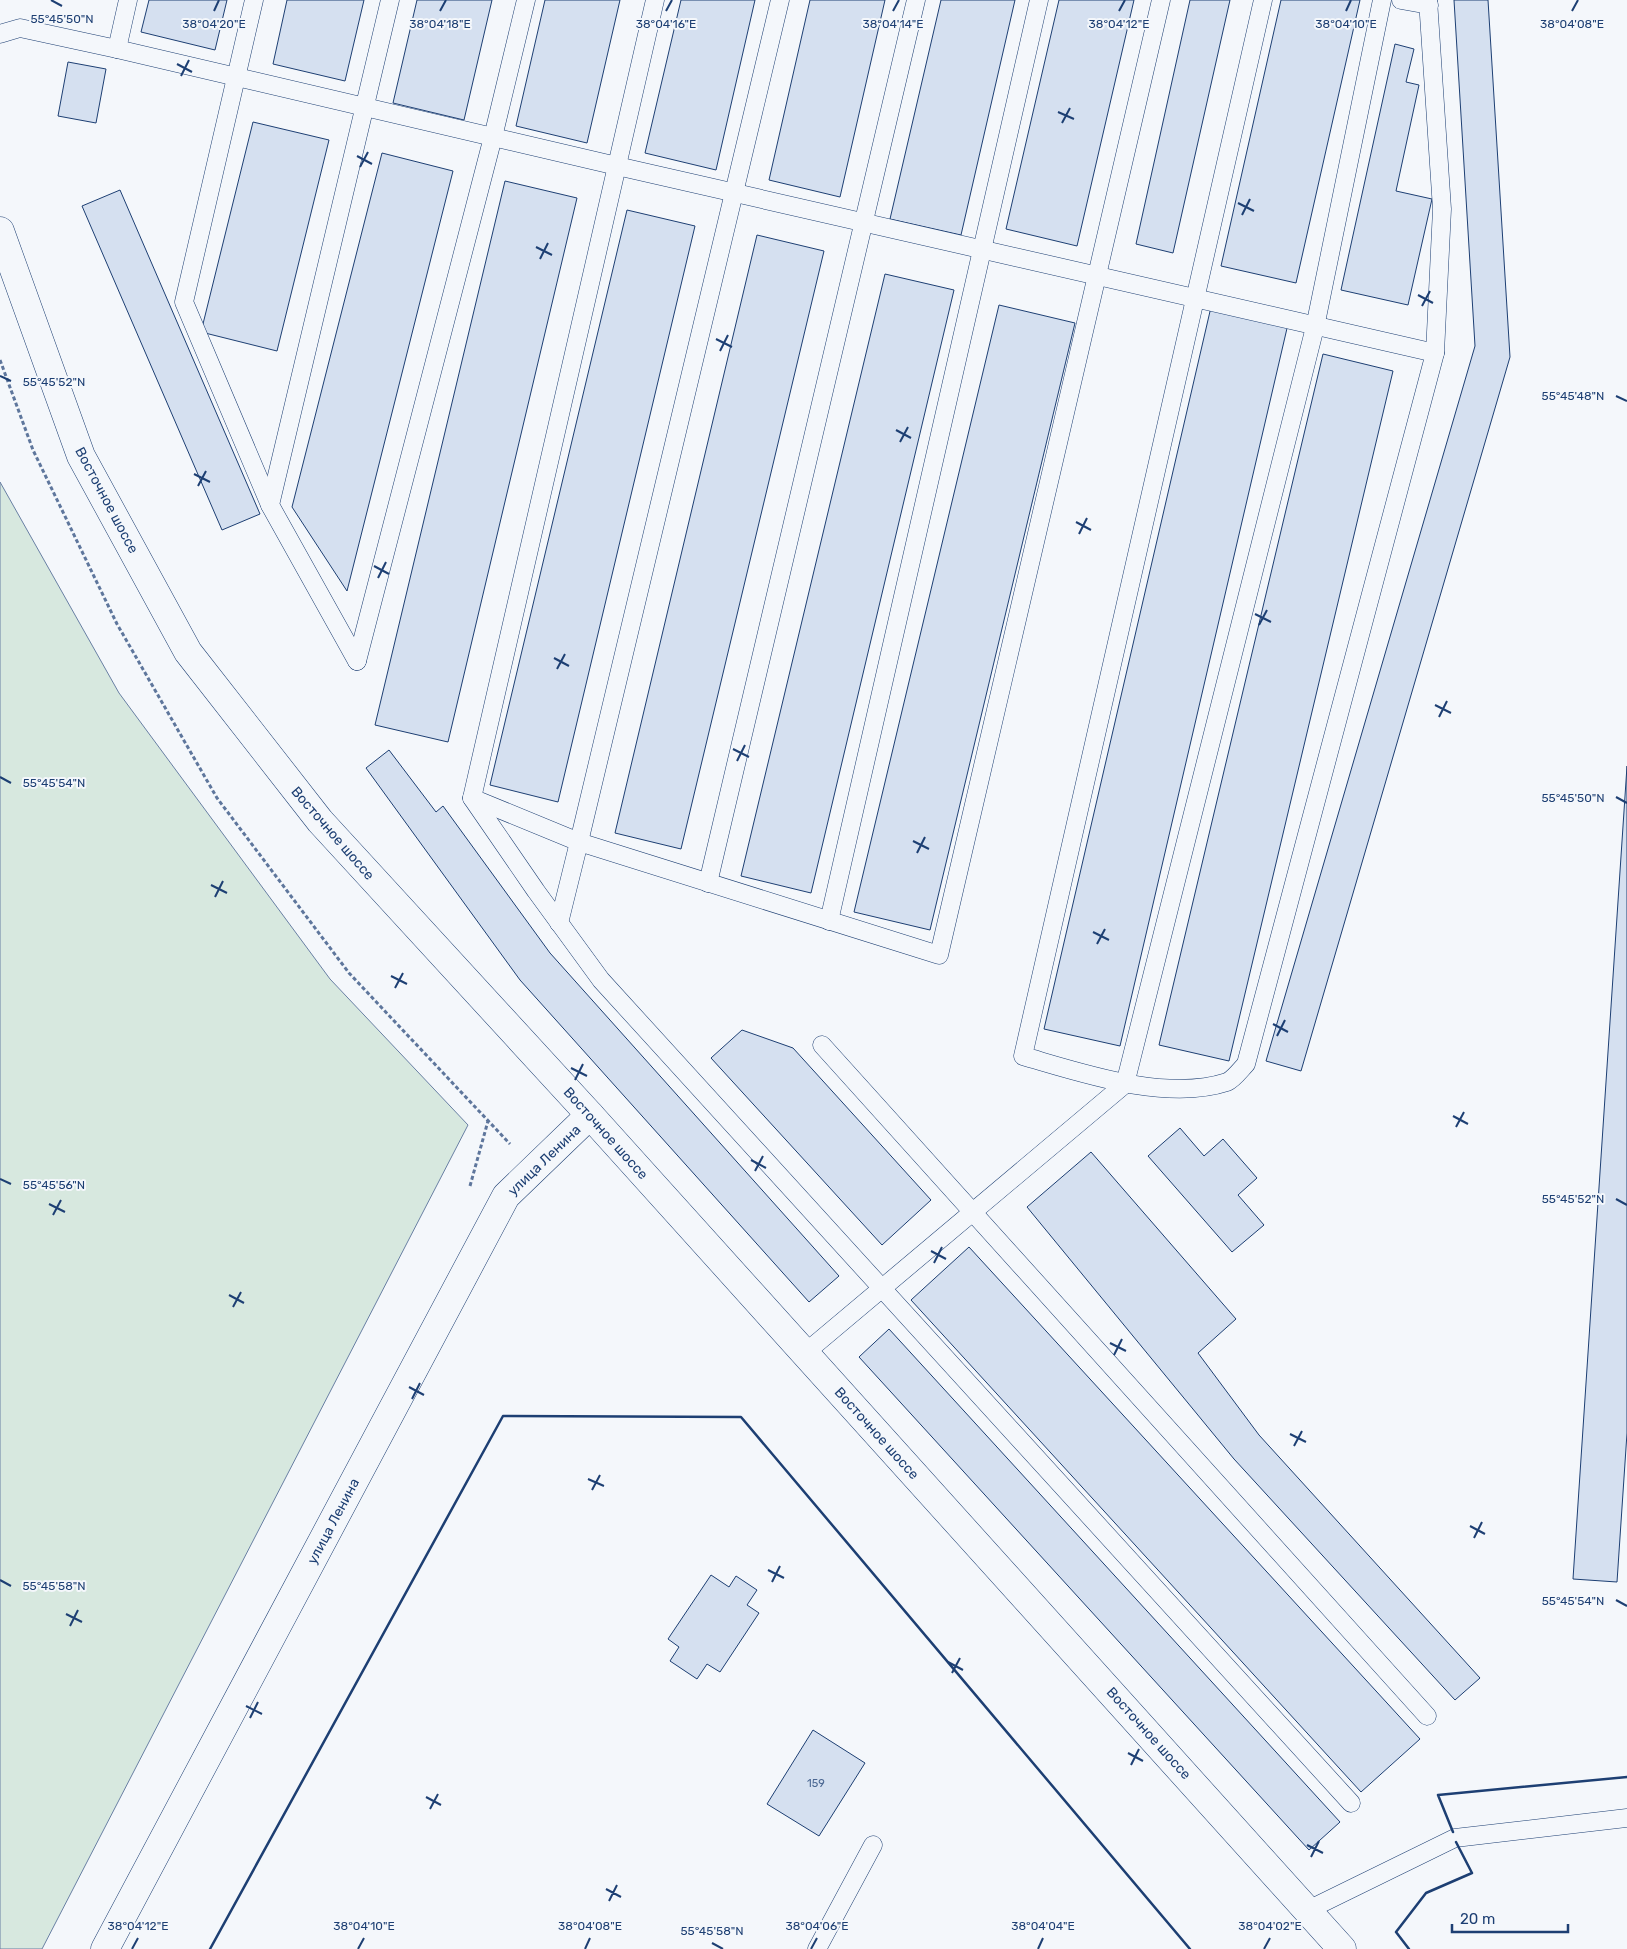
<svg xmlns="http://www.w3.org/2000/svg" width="1627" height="1949" font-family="Rubik,sans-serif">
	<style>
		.green { fill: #d7e8df; stroke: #687fa3 }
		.building { fill: #d5e0f0; stroke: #1d3f73 }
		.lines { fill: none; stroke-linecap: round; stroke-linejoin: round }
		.lane-casing { stroke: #1d3f73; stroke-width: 19 }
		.secondary-casing { stroke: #1d3f73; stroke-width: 29 }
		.path { stroke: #5e769c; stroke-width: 3; stroke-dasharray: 4 2.5; stroke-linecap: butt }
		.lane { stroke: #f4f7fb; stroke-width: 18 }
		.secondary { stroke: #f4f7fb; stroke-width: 28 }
		.wall { stroke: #1d3f73; stroke-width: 2.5 }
		.ticks { fill: none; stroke: #1d3f73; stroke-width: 2 }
		.labels { text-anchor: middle; stroke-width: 4; stroke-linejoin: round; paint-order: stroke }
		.number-label { font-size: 11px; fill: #4b6792 }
		.street-label { font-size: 14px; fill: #1d3f73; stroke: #f4f7fb }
		.ticks-label { font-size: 12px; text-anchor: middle; fill: #1d3f73; stroke: #f4f7fb; stroke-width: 4; stroke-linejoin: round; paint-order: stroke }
	</style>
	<rect width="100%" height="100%" fill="#f4f7fb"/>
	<polygon class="green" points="0,482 119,693 330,979 468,1125 42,1949 0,1949"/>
	<g class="building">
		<polygon points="149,0 227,0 215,50 141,32"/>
		<polygon points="287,0 364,0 345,81 273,64"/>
		<polygon points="417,0 492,0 464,120 393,103"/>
		<polygon points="545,0 620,0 587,143 516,126"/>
		<polygon points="681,0 755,0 716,170 645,153"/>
		<polygon points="810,0 885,0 840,197 769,180"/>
		<polygon points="941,0 1015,0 961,235 890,219"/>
		<polygon points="1059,0 1134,0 1077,246 1006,229"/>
		<polygon points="1190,0 1230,0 1173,253 1136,244"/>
		<polygon points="1281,0 1360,0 1296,283 1221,266"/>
		<polygon points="1454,0 1488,0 1510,357 1301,1071 1266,1061 1475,346"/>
		<polygon points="1395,44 1414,49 1406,82 1419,85 1396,191 1432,199 1408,305 1341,290"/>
		<polygon points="68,62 106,69 96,123 58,116"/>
		<polygon points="253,122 329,140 277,351 201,332"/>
		<polygon points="382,153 453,171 347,591 292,507"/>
		<polygon points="505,181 577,198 448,742 375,725"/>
		<polygon points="120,190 260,514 222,530 82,206"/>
		<polygon points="627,210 695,226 558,802 490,785"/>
		<polygon points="757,235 824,251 681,849 615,833"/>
		<polygon points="885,274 954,290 811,893 741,876"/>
		<polygon points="999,305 1075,323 930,930 854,912"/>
		<polygon points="1211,307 1288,324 1120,1046 1044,1029"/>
		<polygon points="1323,354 1393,371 1229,1061 1159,1045"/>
		<polygon points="389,750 436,812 443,806 550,953 839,1276 809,1302 520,980 366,768"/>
		<polygon points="1627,766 1627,1433 1617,1582 1573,1579"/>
		<polygon points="742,1030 793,1048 931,1200 882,1245 711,1058"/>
		<polygon points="1180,1128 1204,1156 1223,1139 1257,1178 1238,1195 1264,1225 1232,1252 1148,1156"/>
		<polygon points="1091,1152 1236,1319 1198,1353 1259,1435 1480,1678 1455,1700 1234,1459 1027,1207"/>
		<polygon points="969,1247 1420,1739 1361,1792 911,1300"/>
		<polygon points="889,1329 1340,1822 1309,1850 859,1357"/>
		<polygon points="711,1575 729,1587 736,1576 757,1590 747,1605 759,1613 720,1672 707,1664 697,1679 670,1661 679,1647 668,1639"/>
		<polygon points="813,1730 865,1763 819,1836 767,1804"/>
	</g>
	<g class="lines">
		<g class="lane-casing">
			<g id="lane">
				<polyline points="254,0 184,302 270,505"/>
				<polyline points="655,0 472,798 536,891 601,980 1351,1803"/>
				<path d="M1263,0L1023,1056C1082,1073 1166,1102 1227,1082C1234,1079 1241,1069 1246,1064L1435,353L1442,209L1428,0"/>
				<polyline points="1401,0 1429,5"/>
				<polyline points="0,34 20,28 117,49 617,166 1435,353"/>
				<polyline points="117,49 128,0"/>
				<polyline points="357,661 270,505 390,0"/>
				<polyline points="357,661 493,137 526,0"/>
				<polyline points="472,798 579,842 780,0"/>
				<polyline points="708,883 916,0"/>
				<polyline points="829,921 1039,0"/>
				<polyline points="559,923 579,842 939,955 1161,0"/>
				<polyline points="822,1045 1427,1716"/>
				<polyline points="805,1353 1125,1084 1315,327 1382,0"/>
				<polyline points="1308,1910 1455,1838 1627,1818"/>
				<polyline points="817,1949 873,1845"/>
			</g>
		</g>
		<g class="secondary-casing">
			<g id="secondary">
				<polyline points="0,231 81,456 188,652 320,821 590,1115 1342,1949"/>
				<polyline points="105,1949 506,1196 590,1115"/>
			</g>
		</g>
		<g class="path">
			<polyline points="0,360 33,450 117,624 217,798 349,973 510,1144"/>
			<polyline points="470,1186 488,1121"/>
		</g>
		<use href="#lane" class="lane"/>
		<use href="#secondary" class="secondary"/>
		<g class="wall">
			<polyline points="1453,1832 1438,1795 1627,1777"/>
			<polyline points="210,1949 503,1416 741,1417 1190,1949"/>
			<polyline points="1409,1949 1396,1932 1426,1893 1472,1873 1456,1842"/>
		</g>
	</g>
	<path class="ticks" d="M51,0L62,6M214,11L219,0M440,11L446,0M666,11L672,0M893,11L899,0M1119,11L1125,0M1346,11L1351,0M1572,11L1578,0M177,64L192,72M181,76L189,60M1058,112L1074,119M1062,123L1070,108M357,156L372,164M360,167L368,152M1238,203L1254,211M1242,215L1250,199M536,247L552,255M540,259L548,243M1418,295L1433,303M1422,306L1430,291M716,339L732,347M720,351L728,335M0,376L11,381M1616,396L1627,401M896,430L911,438M900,442L908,427M194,474L210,482M198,486L206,471M1076,522L1091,530M1079,534L1087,518M374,566L389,574M378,578L386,562M1255,614L1271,622M1259,625L1267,610M554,658L569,666M557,669L565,654M1435,705L1451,713M1439,717L1447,701M733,749L749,757M737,761L745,745M0,777L11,783M1616,797L1627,803M913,841L929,849M917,853L925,837M211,885L227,893M215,897L223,881M1093,932L1109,940M1097,944L1105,929M391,976L407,984M395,988L403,973M1273,1024L1288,1032M1277,1036L1285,1020M571,1068L587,1076M575,1080L583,1064M1453,1116L1468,1124M1456,1127L1464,1112M751,1160L766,1168M755,1171L763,1156M0,1179L11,1184M1616,1199L1627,1205M49,1204L65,1212M53,1215L61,1200M931,1251L946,1259M934,1263L942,1247M229,1295L244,1303M233,1307L241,1292M1110,1343L1126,1351M1114,1355L1122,1339M409,1387L424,1395M412,1399L420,1383M1290,1434L1306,1442M1294,1446L1302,1431M588,1479L604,1486M592,1490L600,1475M1470,1526L1485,1534M1474,1538L1482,1522M768,1570L784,1578M0,1580L11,1586M772,1582L780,1566M1616,1600L1627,1606M66,1614L82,1622M70,1626L78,1610M948,1662L963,1670M952,1673L960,1658M246,1706L262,1714M250,1718L258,1702M1128,1753L1143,1761M1131,1765L1139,1749M426,1797L441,1805M430,1809L438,1794M1307,1845L1323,1853M1311,1857L1319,1841M606,1889L621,1897M609,1901L617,1885M712,1943L723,1949M132,1949L138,1938M358,1949L364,1938M585,1949L590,1938M811,1949L817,1938M1038,1949L1043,1938M1264,1949L1270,1938"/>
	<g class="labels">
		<g class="number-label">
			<text x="816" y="1787">159</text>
		</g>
		<g class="street-label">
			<text transform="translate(107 500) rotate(62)" y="5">Восточное шоссе</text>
			<text transform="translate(333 833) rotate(49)" y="5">Восточное шоссе</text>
			<text transform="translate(606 1133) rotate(48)" y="5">Восточное шоссе</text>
			<text transform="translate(544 1160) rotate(-44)" y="5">улица Ленина</text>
			<text transform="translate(877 1433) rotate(48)" y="5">Восточное шоссе</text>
			<text transform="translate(333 1521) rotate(-62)" y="5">улица Ленина</text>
			<text transform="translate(1149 1733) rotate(48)" y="5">Восточное шоссе</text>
		</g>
	</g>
	<g class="ticks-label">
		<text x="62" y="23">55°45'50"N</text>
		<text x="214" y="28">38°04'20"E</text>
		<text x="440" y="28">38°04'18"E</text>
		<text x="666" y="28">38°04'16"E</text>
		<text x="893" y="28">38°04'14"E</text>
		<text x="1119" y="28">38°04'12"E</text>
		<text x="1346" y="28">38°04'10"E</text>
		<text x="1572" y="28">38°04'08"E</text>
		<text x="54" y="386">55°45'52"N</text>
		<text x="1573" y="400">55°45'48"N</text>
		<text x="54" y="787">55°45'54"N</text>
		<text x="1573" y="802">55°45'50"N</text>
		<text x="54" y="1189">55°45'56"N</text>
		<text x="1573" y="1203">55°45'52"N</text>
		<text x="54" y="1590">55°45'58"N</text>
		<text x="1573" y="1605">55°45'54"N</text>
		<text x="138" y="1930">38°04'12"E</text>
		<text x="364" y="1930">38°04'10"E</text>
		<text x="590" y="1930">38°04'08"E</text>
		<text x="817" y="1930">38°04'06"E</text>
		<text x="1043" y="1930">38°04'04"E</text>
		<text x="1270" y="1930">38°04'02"E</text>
		<text x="712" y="1935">55°45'58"N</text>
	</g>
	<path d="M1452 1924v8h116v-8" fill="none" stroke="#1d3f73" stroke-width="2.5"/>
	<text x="1460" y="1924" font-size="15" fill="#1d3f73" stroke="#f4f7fb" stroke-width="4" paint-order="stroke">20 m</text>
</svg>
